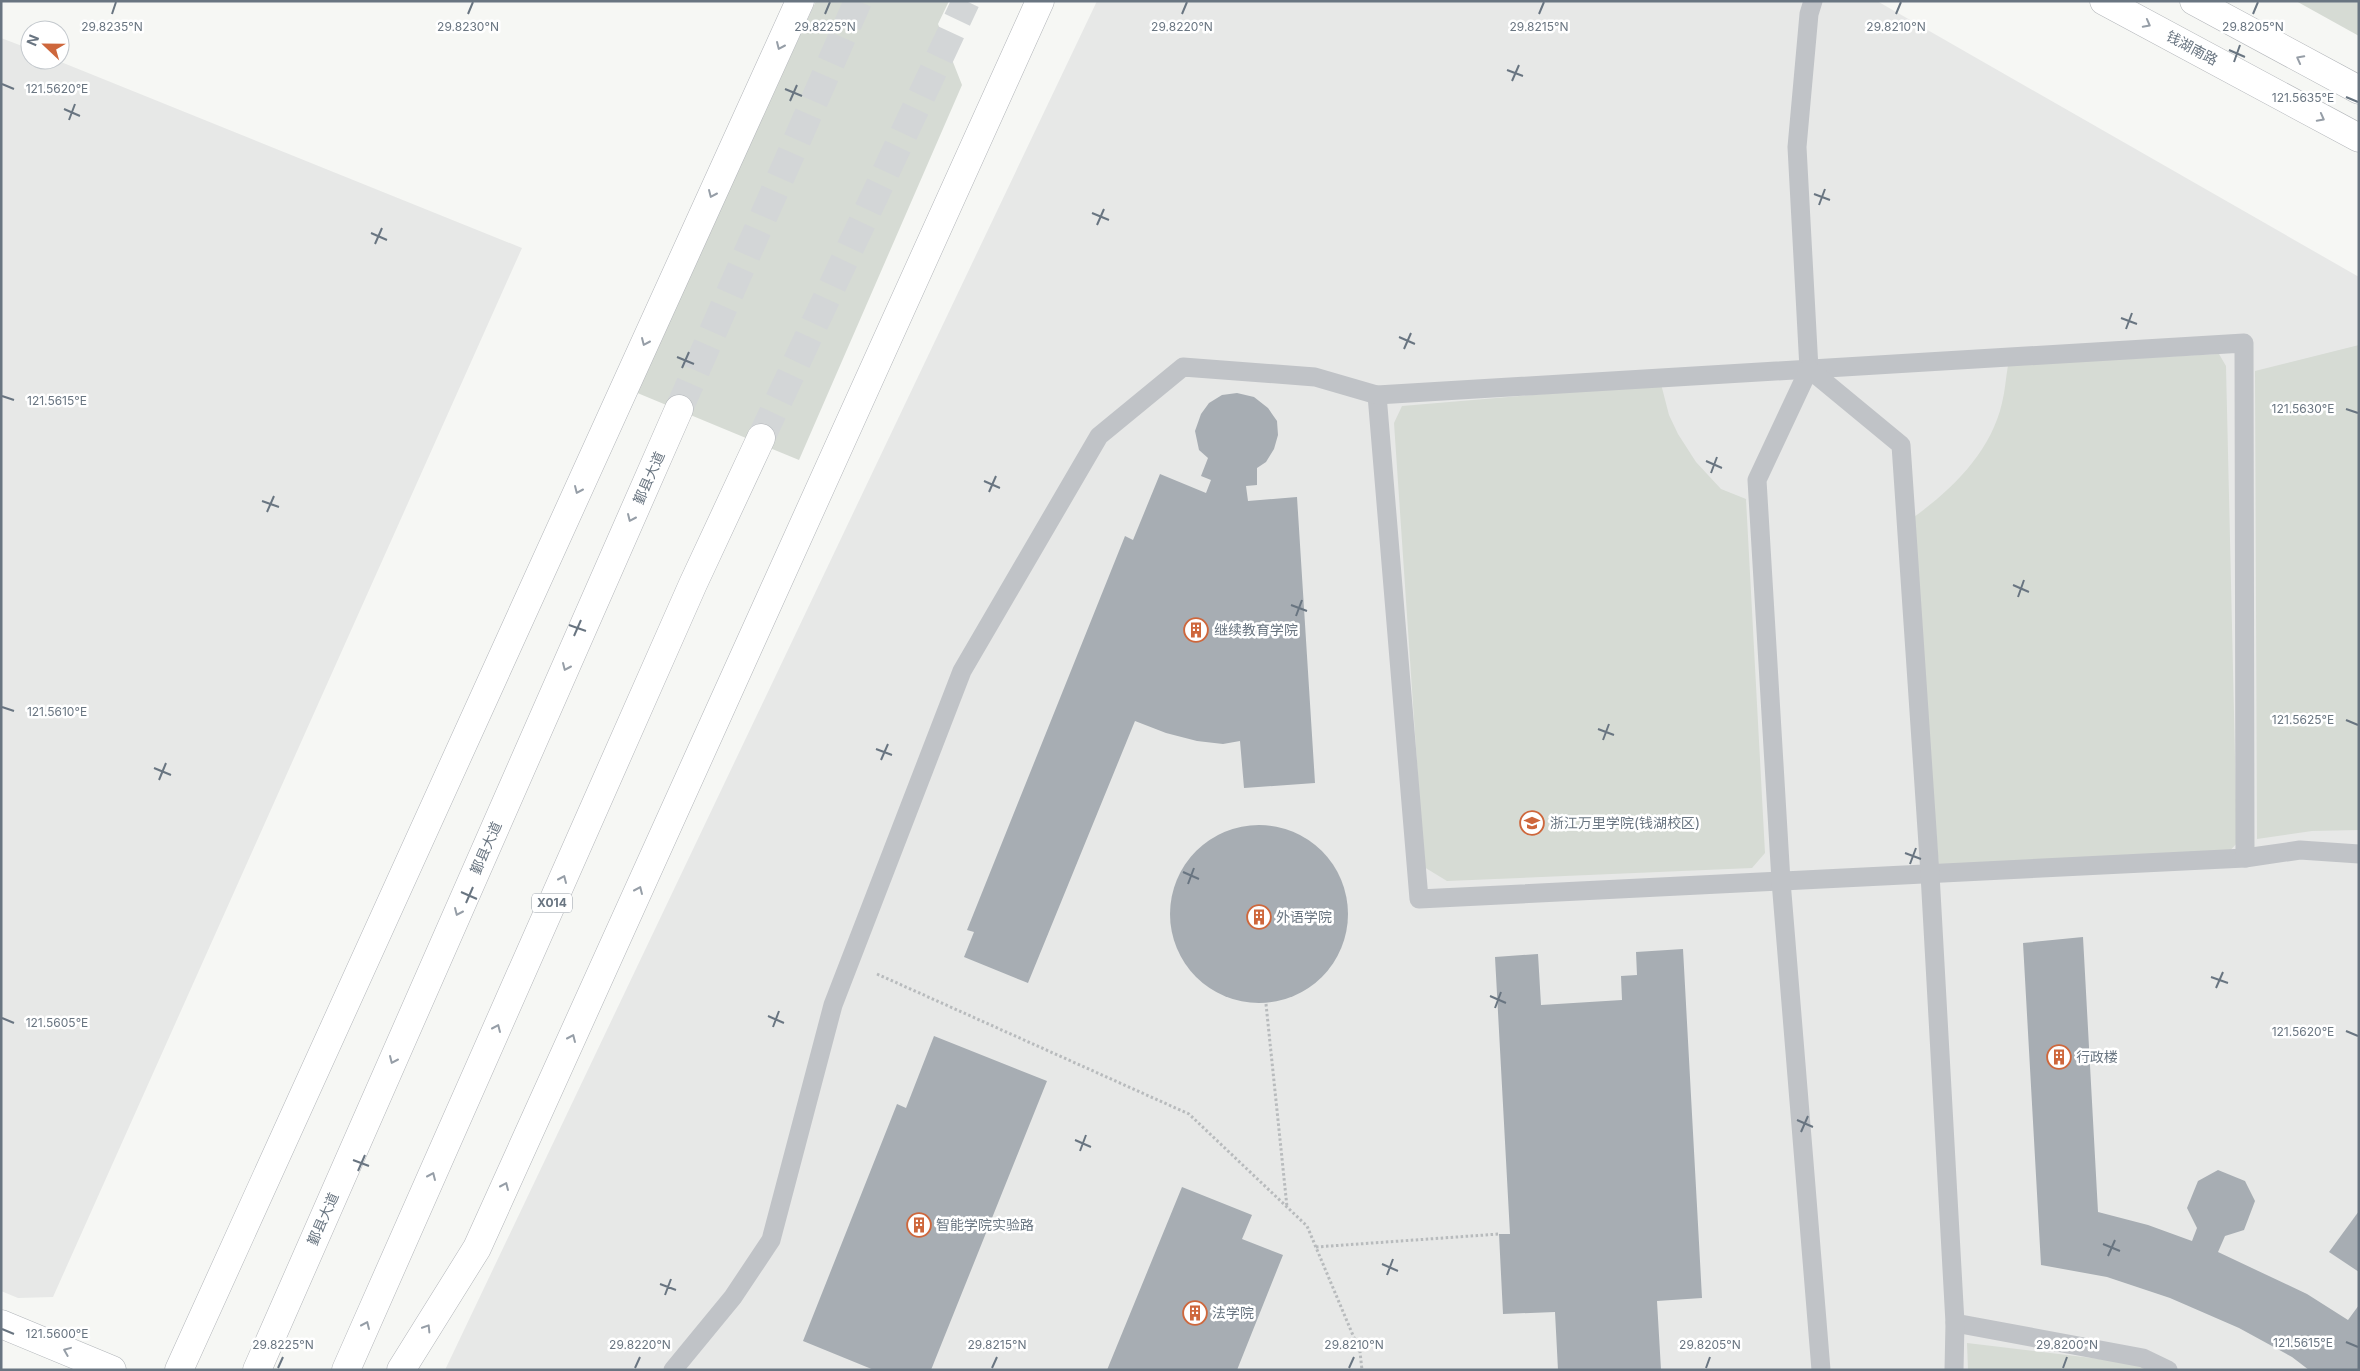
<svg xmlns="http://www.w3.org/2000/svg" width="2360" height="1371" font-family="Inter,'Noto Sans SC',sans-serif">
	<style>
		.built { fill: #e7e8e7 }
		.green { fill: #d6dbd4 }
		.building { fill: #a7adb3 }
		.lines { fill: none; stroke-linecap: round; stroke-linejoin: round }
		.primary-tunnel { stroke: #d3d6d7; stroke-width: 28; stroke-dasharray: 28 14; stroke-linecap: butt }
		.secondary-casing { stroke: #b1b5b9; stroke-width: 29 }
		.primary-casing { stroke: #b2b5b9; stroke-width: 29 }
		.path { stroke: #b8bbbd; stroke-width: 3; stroke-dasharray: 2.5 2.5; stroke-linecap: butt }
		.service { stroke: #c0c3c7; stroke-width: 19 }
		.secondary { stroke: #fff; stroke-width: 28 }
		.primary { stroke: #fff; stroke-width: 28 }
		.oneway { stroke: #969ea7 }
		.ticks { fill: none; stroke: #697581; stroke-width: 2 }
		.labels { text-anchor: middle; stroke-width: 5; stroke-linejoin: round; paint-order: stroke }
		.shield { fill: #fff; stroke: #969ea7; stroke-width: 1 }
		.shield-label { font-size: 12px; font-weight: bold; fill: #697581 }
		.street-label { font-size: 14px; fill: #697581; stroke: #fff }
		.poi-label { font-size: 14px; fill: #697581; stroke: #fff; text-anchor: start }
		.ticks-label { font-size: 12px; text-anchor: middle; fill: #697581; stroke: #fff; stroke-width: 5; stroke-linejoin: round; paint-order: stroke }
	</style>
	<rect width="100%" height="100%" fill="#f6f7f4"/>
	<g class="built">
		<polygon points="1097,1 1877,1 2359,277 2359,1370 445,1370"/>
		<polygon points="1,38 30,49 30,60 56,60 522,248 53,1297 18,1298 1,1291"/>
	</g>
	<g class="green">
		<polygon points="816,1 949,1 938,24 962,85 799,460 635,392"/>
		<polygon points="2296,1 2359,1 2359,36"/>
		<polygon points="2359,345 2359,830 2312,831 2257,839 2255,371"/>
		<path d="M2219,354L2226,366L2237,843L2227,854L1939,868L1911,519C1951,491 1991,452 2002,403C2005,391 2006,377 2008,365Z"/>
		<polygon points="1661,384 1669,415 1678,434 1696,462 1721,489 1746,499 1765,853 1752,868 1447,881 1424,867 1394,423 1402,406"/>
		<polygon points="1967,1343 2141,1364 2152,1370 1968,1370"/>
	</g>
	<g class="building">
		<polygon points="1237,393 1254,397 1268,408 1277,421 1278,435 1274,449 1266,462 1257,468 1257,485 1246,486 1248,501 1297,497 1315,783 1244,788 1240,741 1223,744 1197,741 1166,733 1135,721 1028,983 964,957 974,932 967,930 1125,536 1133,540 1160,474 1206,493 1211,480 1201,476 1208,458 1199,450 1195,431 1201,414 1209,403 1222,395"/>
		<circle cx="1259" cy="914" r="89"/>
		<polygon points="2083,937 2098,1212 2148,1225 2192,1241 2197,1228 2187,1208 2198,1181 2218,1170 2245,1181 2255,1201 2244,1230 2225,1236 2218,1252 2307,1294 2348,1320 2359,1305 2359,1370 2309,1370 2292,1357 2239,1328 2170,1298 2107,1277 2041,1265 2023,943"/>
		<polygon points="1683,949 1702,1298 1657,1301 1661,1370 1558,1370 1555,1312 1503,1314 1499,1234 1510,1234 1495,957 1538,954 1541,1005 1622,1000 1621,976 1637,975 1636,952"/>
		<polygon points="934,1036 1047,1081 931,1370 874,1370 803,1341 897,1104 906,1108"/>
		<polygon points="1182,1187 1252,1215 1242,1239 1283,1255 1237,1370 1107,1370"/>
		<polygon points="2359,1211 2359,1272 2329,1252"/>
	</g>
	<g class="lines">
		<g class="primary-tunnel">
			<polyline points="679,409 858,1"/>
			<polyline points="761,438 966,1"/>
		</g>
		<g class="secondary-casing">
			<polyline id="secondary" points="1,1324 112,1370"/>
		</g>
		<g class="primary-casing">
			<g id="primary">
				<polyline points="2104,1 2359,138"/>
				<polyline points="2194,1 2359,90"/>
				<polyline points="179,1370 800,1"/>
				<polyline points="257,1370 679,409"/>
				<polyline points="346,1370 693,584 761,438"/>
				<polyline points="401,1370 477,1248 1040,1"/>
			</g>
		</g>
		<g class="path">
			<polyline points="877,974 1189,1114 1307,1226 1360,1352 1362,1370"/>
			<polyline points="1266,1004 1287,1207"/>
			<polyline points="1316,1247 1499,1234"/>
		</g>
		<g class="service">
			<polyline points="1809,369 1797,147 1809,14 1813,1"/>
			<polyline points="1377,395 1419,899 2245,858"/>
			<polyline points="1955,1323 2143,1358 2168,1370"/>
			<polyline points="673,1370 733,1297 771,1240 833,1005 962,671 1099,436 1183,367 1315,377 1377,395 2244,343 2245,858 2300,850 2359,854"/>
			<polyline points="1821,1370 1781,881 1757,480 1809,369 1901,445 1930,874 1955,1323 1954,1370"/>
		</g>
		<use href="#secondary" class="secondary"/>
		<use href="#primary" class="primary"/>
	</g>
	<defs><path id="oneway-chevron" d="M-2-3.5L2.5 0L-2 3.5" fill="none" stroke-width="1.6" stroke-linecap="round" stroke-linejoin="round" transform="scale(1.25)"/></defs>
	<g class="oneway">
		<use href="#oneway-chevron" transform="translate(2147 24) rotate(28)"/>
		<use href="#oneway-chevron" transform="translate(780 46) rotate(114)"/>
		<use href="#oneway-chevron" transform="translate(2300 59) rotate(-152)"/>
		<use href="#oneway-chevron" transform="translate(2321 118) rotate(28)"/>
		<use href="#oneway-chevron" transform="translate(712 194) rotate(114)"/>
		<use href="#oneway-chevron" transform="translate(645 342) rotate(114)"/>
		<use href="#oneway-chevron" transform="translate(578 490) rotate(114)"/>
		<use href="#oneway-chevron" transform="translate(631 518) rotate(114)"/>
		<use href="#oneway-chevron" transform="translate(566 667) rotate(114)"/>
		<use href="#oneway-chevron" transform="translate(563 879) rotate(-66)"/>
		<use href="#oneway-chevron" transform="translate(639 890) rotate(-66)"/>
		<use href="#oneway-chevron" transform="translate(458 912) rotate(114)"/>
		<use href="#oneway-chevron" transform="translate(497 1028) rotate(-66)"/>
		<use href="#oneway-chevron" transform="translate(572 1038) rotate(-66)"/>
		<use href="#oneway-chevron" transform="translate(393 1060) rotate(114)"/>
		<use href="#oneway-chevron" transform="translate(432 1176) rotate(-66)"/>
		<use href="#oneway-chevron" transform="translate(505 1186) rotate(-66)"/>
		<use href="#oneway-chevron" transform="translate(366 1325) rotate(-66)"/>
		<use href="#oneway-chevron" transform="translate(427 1328) rotate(-58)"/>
		<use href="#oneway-chevron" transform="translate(67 1351) rotate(-158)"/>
	</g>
	<path class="ticks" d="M112,14L116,2M468,14L473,2M825,14L830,2M1182,14L1187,2M1539,14L1544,2M1896,14L1901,2M2253,14L2258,2M2229,50L2245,57M2234,62L2240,45M1507,70L1523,76M1512,81L1519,65M2,84L14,89M785,89L802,96M2346,97L2358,102M790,101L797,85M64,109L80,116M69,120L75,104M1814,194L1830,200M1819,205L1825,189M1092,213L1109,220M1097,225L1104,209M371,233L387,240M375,244L382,228M2121,318L2137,324M2126,329L2132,313M1399,337L1415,344M1404,349L1411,333M677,357L694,364M682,368L689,352M2,396L14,400M2346,409L2358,413M1706,461L1722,468M1711,473L1717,457M984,481L1000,488M989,492L996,476M262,501L279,507M267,512L274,496M2013,585L2029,592M2018,597L2024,580M1291,605L1307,611M1296,616L1302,600M569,625L586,631M574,636L581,620M2,707L14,711M2346,720L2358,725M1598,729L1614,735M1603,740L1609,724M876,749L892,755M881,760L888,744M154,768L171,775M159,780L166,763M1905,853L1921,859M1910,864L1916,848M1183,872L1199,879M1188,884L1194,868M461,892L477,899M466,903L473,887M2211,977L2228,983M2216,988L2223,972M1490,996L1506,1003M1495,1008L1501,992M768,1016L784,1023M2,1018L14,1023M773,1027L779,1011M2346,1031L2358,1036M1797,1120L1813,1127M1801,1132L1808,1116M1075,1140L1091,1147M1080,1151L1086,1135M353,1160L369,1166M358,1171L365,1155M2103,1244L2120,1251M2108,1256L2115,1240M1382,1264L1398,1271M1387,1275L1393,1259M660,1284L676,1290M665,1295L671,1279M2,1329L14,1334M2346,1342L2358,1347M278,1368L283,1357M635,1368L640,1357M992,1368L997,1357M1349,1368L1354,1357M1706,1368L1710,1357M2063,1368L2067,1357"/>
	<defs>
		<g id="building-ring" transform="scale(1.25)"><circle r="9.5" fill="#fff" stroke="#ce673c" stroke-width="1.5"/><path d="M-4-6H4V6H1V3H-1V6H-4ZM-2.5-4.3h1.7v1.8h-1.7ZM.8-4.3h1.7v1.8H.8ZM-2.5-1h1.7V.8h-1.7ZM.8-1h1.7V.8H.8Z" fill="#ce673c"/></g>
		<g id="university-ring" transform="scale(1.25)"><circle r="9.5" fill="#fff" stroke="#ce673c" stroke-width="1.5"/><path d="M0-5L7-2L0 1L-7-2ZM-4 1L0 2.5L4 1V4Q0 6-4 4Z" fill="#ce673c"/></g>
	</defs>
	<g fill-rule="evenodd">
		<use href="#building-ring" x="1196" y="630"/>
		<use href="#university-ring" x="1532" y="823"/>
		<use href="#building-ring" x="1259" y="917"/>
		<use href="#building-ring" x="2059" y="1057"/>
		<use href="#building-ring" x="919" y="1225"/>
		<use href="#building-ring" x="1195" y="1313"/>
	</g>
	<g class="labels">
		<rect class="shield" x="532" y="893.5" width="40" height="19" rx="4"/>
		<g class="shield-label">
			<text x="552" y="907">X014</text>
		</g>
		<g class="street-label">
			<text transform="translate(2192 48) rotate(28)" y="5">钱湖南路</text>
			<text transform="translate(649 478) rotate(-66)" y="5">鄞县大道</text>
			<text transform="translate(486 848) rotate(-66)" y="5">鄞县大道</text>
			<text transform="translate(323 1219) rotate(-66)" y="5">鄞县大道</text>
		</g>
		<g class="poi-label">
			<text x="1214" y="635">继续教育学院</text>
			<text x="1550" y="828">浙江万里学院(钱湖校区)</text>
			<text x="1276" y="922">外语学院</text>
			<text x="2076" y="1062">行政楼</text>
			<text x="936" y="1230">智能学院实验路</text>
			<text x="1212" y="1318">法学院</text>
		</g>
	</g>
	<g class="ticks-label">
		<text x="112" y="31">29.8235°N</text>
		<text x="468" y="31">29.8230°N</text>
		<text x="825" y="31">29.8225°N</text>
		<text x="1182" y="31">29.8220°N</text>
		<text x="1539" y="31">29.8215°N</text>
		<text x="1896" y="31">29.8210°N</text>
		<text x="2253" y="31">29.8205°N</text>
		<text x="57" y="93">121.5620°E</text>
		<text x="2303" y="102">121.5635°E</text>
		<text x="57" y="405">121.5615°E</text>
		<text x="2303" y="413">121.5630°E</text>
		<text x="57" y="716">121.5610°E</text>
		<text x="2303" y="724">121.5625°E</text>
		<text x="57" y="1027">121.5605°E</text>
		<text x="2303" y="1036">121.5620°E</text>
		<text x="57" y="1338">121.5600°E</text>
		<text x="2303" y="1347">121.5615°E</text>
		<text x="283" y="1349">29.8225°N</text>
		<text x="640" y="1349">29.8220°N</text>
		<text x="997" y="1349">29.8215°N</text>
		<text x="1354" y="1349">29.8210°N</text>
		<text x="1710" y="1349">29.8205°N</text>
		<text x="2067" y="1349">29.8200°N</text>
	</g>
	<rect width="2360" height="1371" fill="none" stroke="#697581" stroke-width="5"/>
	<g transform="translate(45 45) rotate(292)"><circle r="24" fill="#ffffff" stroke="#c3c8cd"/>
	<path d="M0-4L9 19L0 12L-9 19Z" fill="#ce673c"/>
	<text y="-8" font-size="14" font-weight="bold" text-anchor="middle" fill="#697581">N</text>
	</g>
</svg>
